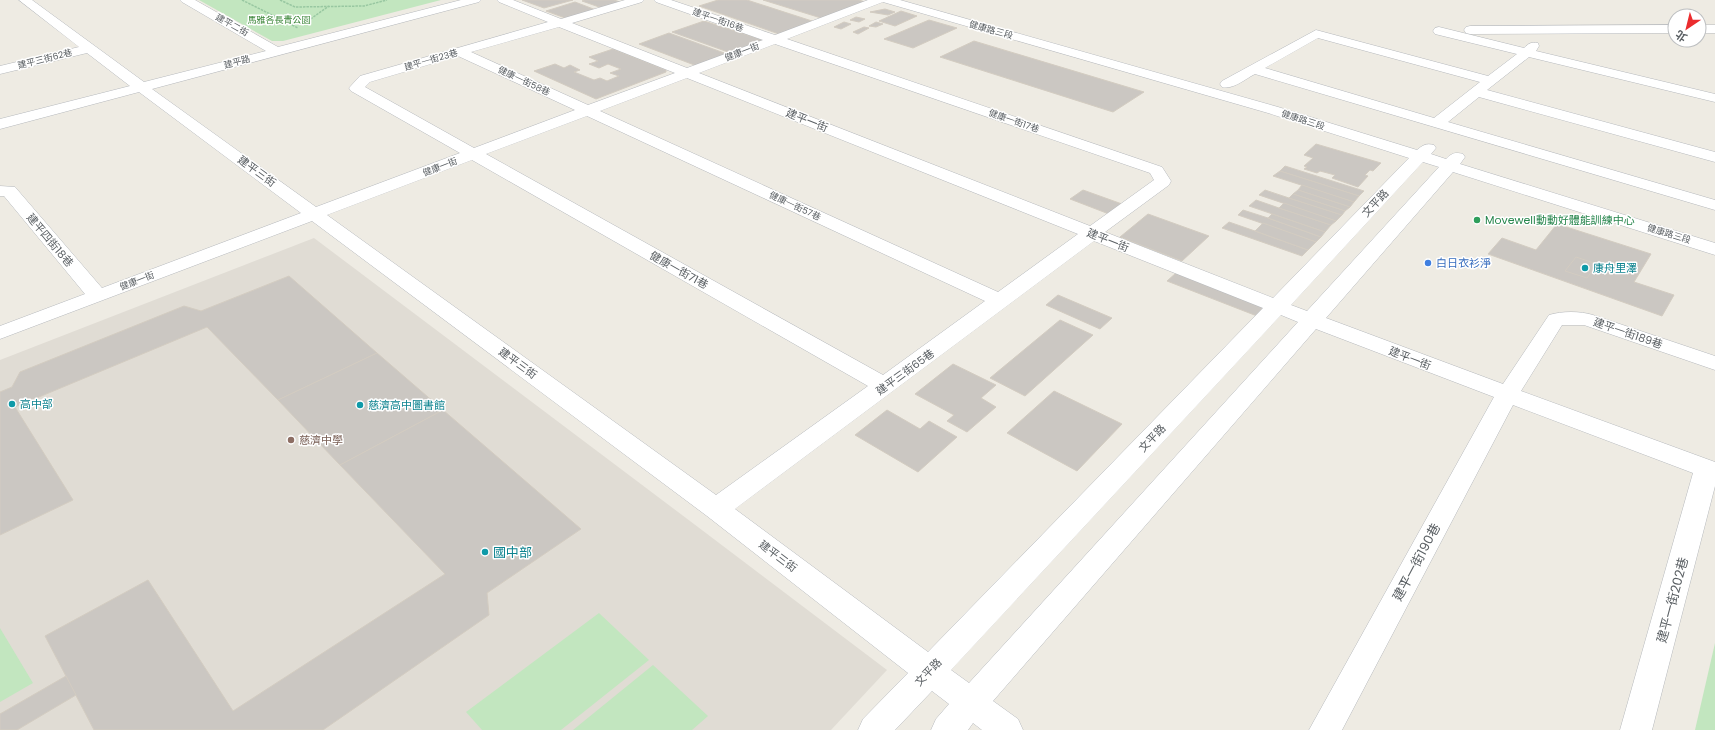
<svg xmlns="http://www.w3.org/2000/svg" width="1715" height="730" font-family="Poppins,'Noto Sans TC',sans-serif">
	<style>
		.education { fill: #e0dcd4 }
		.green { fill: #c2e6bf }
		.building { fill: #cbc7c2; stroke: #d3ccc1 }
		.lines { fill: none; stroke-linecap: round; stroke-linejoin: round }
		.minor-casing { stroke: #b6b9bd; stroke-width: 1 }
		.path { stroke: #98c7a1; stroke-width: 1.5; stroke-dasharray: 2.5 1; stroke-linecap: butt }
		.minor { fill: #fff; fill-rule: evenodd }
		.leisure-dot { fill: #2e9e5b; stroke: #fff; stroke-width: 1.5 }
		.shop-dot { fill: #3f7fe0; stroke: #fff; stroke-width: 1.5 }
		.culture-dot { fill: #0f9aa8; stroke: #fff; stroke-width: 1.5 }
		.education-dot { fill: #8d6e63; stroke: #fff; stroke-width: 1.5 }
		.labels { text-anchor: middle; stroke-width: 3; stroke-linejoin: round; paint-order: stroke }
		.far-park-label { font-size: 9px; fill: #368333; stroke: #fff }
		.far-street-label { font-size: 9px; fill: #5b6064; stroke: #fff }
		.street-label { font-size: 11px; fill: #5b6064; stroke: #fff }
		.leisure-label { font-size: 11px; fill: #27864d; stroke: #fff; text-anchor: start }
		.shop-label { font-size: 11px; fill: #366cbe; stroke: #fff; text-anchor: start }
		.culture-label { font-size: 11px; fill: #0d838f; stroke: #fff; text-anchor: start }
		.education-label { font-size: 11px; fill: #785e54; stroke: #fff; text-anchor: start }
		.near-culture-label { font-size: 13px; fill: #0d838f; stroke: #fff; text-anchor: start }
		.near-street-label { font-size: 13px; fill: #5b6064; stroke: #fff }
	</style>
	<rect width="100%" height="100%" fill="#eeebe3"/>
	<polygon class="education" points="314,238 690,521 887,670 831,730 0,730 0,360"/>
	<g class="green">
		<polygon points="199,0 441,0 283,41 272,41"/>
		<polygon points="599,613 649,660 561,730 482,730 466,712"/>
		<polygon points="0,628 33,683 0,702"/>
		<polygon points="1715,643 1715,730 1695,730"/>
		<polygon points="653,665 708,716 692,730 573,730"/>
	</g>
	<g class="building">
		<polygon points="522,0 573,0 544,8"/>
		<polygon points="584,0 614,0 620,2 602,8 582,1"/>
		<polygon points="718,0 747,0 812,21 779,34 699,6"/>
		<polygon points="763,0 859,0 865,2 821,18"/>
		<polygon points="575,2 596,10 568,19 546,11"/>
		<polygon points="885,9 895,12 888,15 870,12"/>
		<polygon points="901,11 917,16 895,26 879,21"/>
		<polygon points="856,17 865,19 859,22 850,20"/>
		<polygon points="929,20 957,28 913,48 884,39"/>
		<polygon points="704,21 763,40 731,53 672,32"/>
		<polygon points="844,22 851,24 841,29 834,27"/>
		<polygon points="876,22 883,24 876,27 869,26"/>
		<polygon points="864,27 869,28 858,34 853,32"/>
		<polygon points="669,33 727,54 697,66 639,44"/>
		<polygon points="974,41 1144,92 1113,112 940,57"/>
		<polygon points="613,49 666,70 666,72 596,99 534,71 555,64 564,68 570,65 580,70 574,72 594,80 600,78 607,81 619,76 610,73 621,69 608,64 599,68 589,64 598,61 589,57"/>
		<polygon points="1316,144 1381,163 1373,171 1370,170 1365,175 1368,176 1358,187 1332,178 1335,175 1320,171 1317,173 1304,169 1307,167 1304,166 1313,158 1304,155"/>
		<polygon points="1285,166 1364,191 1359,196 1280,171"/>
		<polygon points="1280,171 1359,196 1354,202 1273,176"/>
		<polygon points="1302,185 1354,202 1350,207 1298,190"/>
		<polygon points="1083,190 1122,204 1109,214 1070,199"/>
		<polygon points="1265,190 1289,198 1342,215 1336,221 1259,195"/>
		<polygon points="1298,190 1350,207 1345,211 1293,194"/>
		<polygon points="1293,194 1345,211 1342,215 1289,198"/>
		<polygon points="1256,200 1279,208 1331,225 1325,232 1249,206"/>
		<polygon points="1284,203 1336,221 1331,225 1279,208"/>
		<polygon points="1243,210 1268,218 1321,237 1316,242 1238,215"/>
		<polygon points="1148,214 1209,236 1182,261 1120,237"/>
		<polygon points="1272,214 1325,232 1321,237 1268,218"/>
		<polygon points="1229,222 1255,231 1308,250 1302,256 1222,228"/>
		<polygon points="1263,223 1316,242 1308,250 1255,231"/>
		<polygon points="1557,224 1651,254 1634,282 1674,295 1662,316 1488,254 1502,238 1536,250"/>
		<polygon points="1576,257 1597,264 1587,278 1565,271"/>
		<polygon points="1176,273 1265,307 1257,316 1167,281"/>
		<polygon points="289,276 377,353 278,400 207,327 15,407 73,500 0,535 0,392 12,387 20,372 184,306 201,311"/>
		<polygon points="1058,295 1112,318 1100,329 1046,305"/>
		<polygon points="1060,320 1093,335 1025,396 990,378"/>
		<polygon points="377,353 443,410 340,465 278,400"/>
		<polygon points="953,364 996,385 981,398 996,407 967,432 947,421 954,415 915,394"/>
		<polygon points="1054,391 1122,424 1077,471 1007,433"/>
		<polygon points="443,410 581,529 487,593 489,615 323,730 94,730 45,636 148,580 233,711 445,574 340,465"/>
		<polygon points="887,410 920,429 929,421 957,437 918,472 855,435"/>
		<polygon points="66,676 76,695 17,730 0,730 0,714"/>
	</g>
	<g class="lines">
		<g class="minor-casing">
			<g id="minor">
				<path d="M19,0H32L144,82L266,51L182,2L180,0H195L278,47L461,0H481L479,2L152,89L316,207L460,153L351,91L349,88L360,76L548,22L499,2L497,0H513L561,19L625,0H644L642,2L572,23L687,68L763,40L656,2L654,0H671L775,35L868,0H900L1278,107L1417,150C1423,145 1426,143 1434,145L1436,148L1431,154L1446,159C1452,153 1455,152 1463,154L1465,157L1460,164L1715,243V255L1453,172L1326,318L1503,384L1549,315C1562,311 1580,311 1593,315L1715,356V370L1584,325H1562L1521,391L1715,462V486L1652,730H1620L1693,473L1513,405L1342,730H1309L1494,397L1316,329L993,701L1018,719L1023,730H982L973,723L968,730H931L936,719L949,704L932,691L895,730H858L863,719L908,673L707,516L312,221L0,339V326L85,294L4,196H0V186L15,187L102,288L301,213L139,92L0,129V119L130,86L87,53L0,74V66L79,47ZM883,2L1268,113L1409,158L1273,298L1105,232L1169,185L1171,181L1162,167L787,39ZM559,27L675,73L588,105L471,52ZM775,44L1150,173L1154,180L1090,226L699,73ZM458,56L575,110L474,148L365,87L370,82ZM687,78L1078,234L998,292L600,111ZM587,116L985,301L883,375L486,154ZM472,160L868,386L716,495L327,215ZM1423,162L1439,167L1307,311L1291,305ZM1094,241L1263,308L928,652L735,509ZM1281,315L1298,322L969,683L951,670Z"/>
				<polygon points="1675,25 1675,33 1470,34 1466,33 1464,30 1466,27 1470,26"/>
				<rect x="1699" y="25" width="16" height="8"/>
				<path d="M1439,27L1524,48C1529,43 1531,42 1538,43L1539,46L1536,51L1715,94V102L1529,57L1487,90L1715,152V162L1479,97L1448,122L1715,200V210L1255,74C1245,79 1233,90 1222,87L1220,84L1222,81L1316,30L1488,76L1517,54L1435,34L1433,31L1435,28ZM1318,38L1480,82L1434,118L1265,68Z"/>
			</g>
		</g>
		<g class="path">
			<polyline points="242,0 298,28"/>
			<polyline points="280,0 295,7 364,6 387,0"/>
			<polyline points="302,25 329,6"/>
		</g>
		<use href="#minor" class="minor"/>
	</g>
	<circle class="leisure-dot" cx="1477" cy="220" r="4"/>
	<circle class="shop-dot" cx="1428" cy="263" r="4"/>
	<g class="culture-dot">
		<circle cx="1585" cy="268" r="4"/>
		<circle cx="12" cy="404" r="4"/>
		<circle cx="360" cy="405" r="4"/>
		<circle cx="485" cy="552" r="4"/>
	</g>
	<circle class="education-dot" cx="291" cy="440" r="4"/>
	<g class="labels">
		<g class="far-park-label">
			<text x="279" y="23">馬雅各長青公園</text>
		</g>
		<g class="far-street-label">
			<text transform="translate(718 20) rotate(19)" y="3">建平一街16巷</text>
			<text transform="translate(232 25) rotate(29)" y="3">建平二街</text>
			<text transform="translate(991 30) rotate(16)" y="3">健康路三段</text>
			<text transform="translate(742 52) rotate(-21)" y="3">健康一街</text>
			<text transform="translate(45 59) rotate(-14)" y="3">建平三街62巷</text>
			<text transform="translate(431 60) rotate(-16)" y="3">建平一街23巷</text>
			<text transform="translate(237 62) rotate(-15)" y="3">建平路</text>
			<text transform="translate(524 81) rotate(25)" y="3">健康一街58巷</text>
			<text transform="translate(1303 120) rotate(18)" y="3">健康路三段</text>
			<text transform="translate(1014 121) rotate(19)" y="3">健康一街17巷</text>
			<text transform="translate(440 167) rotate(-21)" y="3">健康一街</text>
			<text transform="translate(795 206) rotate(25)" y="3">健康一街57巷</text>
			<text transform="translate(1669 234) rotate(17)" y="3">健康路三段</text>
			<text transform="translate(137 281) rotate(-21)" y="3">健康一街</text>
		</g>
		<g class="street-label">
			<text transform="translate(807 120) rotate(22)" y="4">建平一街</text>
			<text transform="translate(257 171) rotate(36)" y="4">建平三街</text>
			<text transform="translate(1375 203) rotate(-47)" y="4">文平路</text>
			<text transform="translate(50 240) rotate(50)" y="4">建平四街18巷</text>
			<text transform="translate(1108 240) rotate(22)" y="4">建平一街</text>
			<text transform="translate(679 270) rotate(29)" y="4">健康一街71巷</text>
			<text transform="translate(1628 333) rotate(19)" y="4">建平一街189巷</text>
			<text transform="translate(1410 358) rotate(21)" y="4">建平一街</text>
			<text transform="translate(518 363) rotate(36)" y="4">建平三街</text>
			<text transform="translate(905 372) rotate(-36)" y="4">建平三街65巷</text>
			<text transform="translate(1152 438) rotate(-46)" y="4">文平路</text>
			<text transform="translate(778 556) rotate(37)" y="4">建平三街</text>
			<text transform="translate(928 672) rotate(-46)" y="4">文平路</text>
		</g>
		<g class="leisure-label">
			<text x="1485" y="224">Movewell動動好體能訓練中心</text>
		</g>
		<g class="shop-label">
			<text x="1436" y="267">白日衣衫淨</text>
		</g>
		<g class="culture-label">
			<text x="1593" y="272">康舟里澤</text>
			<text x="20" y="408">高中部</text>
			<text x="368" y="409">慈濟高中圖書館</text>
		</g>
		<g class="education-label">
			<text x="299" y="444">慈濟中學</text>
		</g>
		<g class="near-culture-label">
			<text x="493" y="557">國中部</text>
		</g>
		<g class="near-street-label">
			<text transform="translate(1416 562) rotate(-62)" y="5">建平一街190巷</text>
			<text transform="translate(1672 600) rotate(-75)" y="5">建平一街202巷</text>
		</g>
	</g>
	<g transform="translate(1687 28) rotate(215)"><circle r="19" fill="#ffffff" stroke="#bdbfc1"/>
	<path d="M0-3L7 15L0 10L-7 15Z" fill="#eb2c2e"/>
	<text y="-6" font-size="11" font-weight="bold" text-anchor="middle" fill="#5b6064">北</text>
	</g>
</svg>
